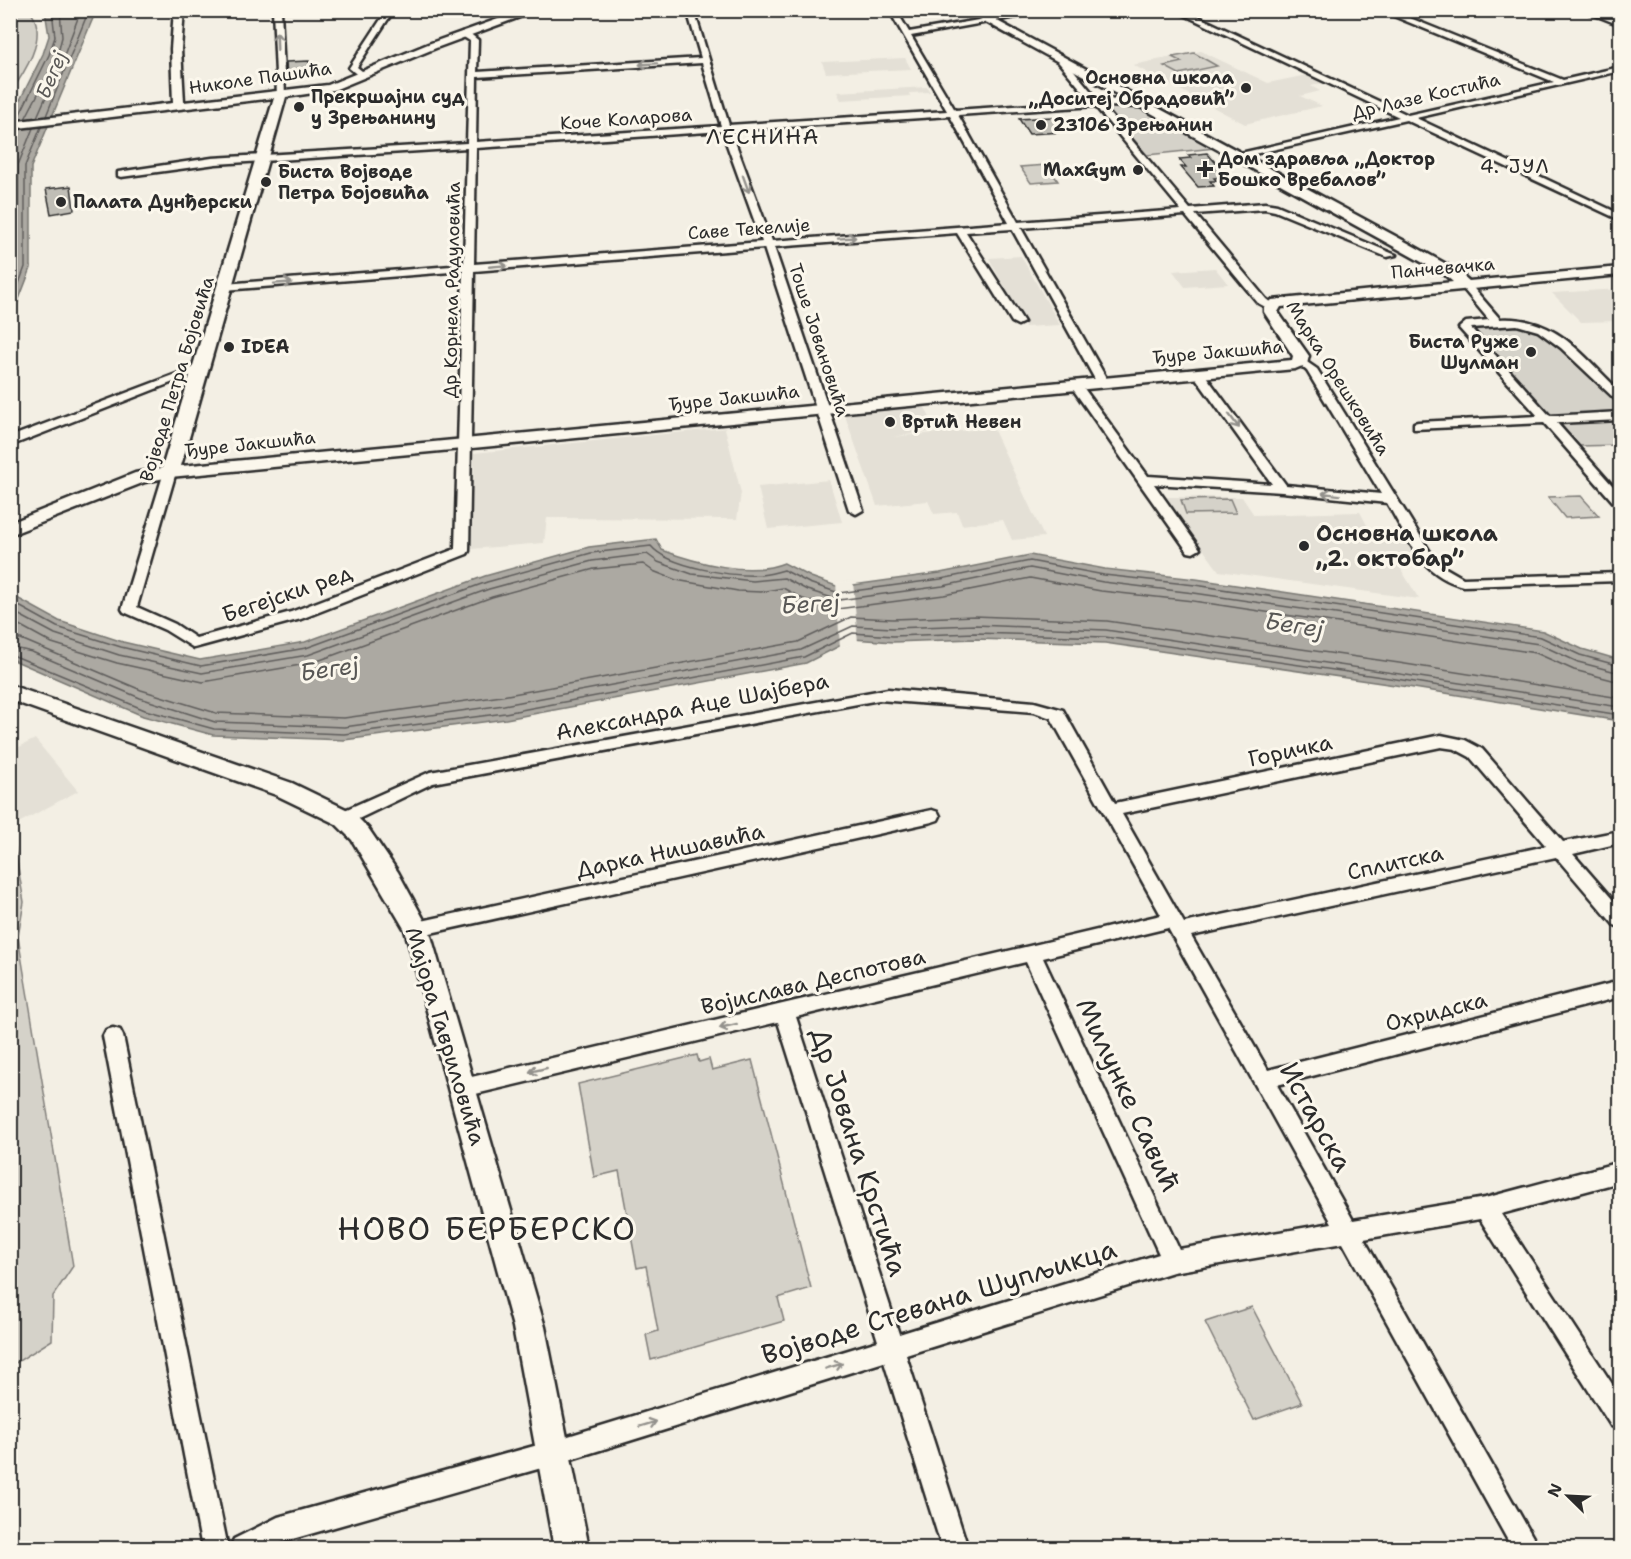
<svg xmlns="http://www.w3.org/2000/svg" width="1631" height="1559" font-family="'Shantell Sans',sans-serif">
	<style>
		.built { fill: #e4e0d6 }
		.green { fill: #d5d2c9; stroke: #807e7a; stroke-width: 1.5 }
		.water { fill: #aca9a2; stroke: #787772; stroke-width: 1.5 }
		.pier { fill: #f3efe4 }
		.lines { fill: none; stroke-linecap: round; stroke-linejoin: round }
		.shore { stroke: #5f5d5b; stroke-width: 1.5 }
		.building { fill: #c0beb6; stroke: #2b2b2b; stroke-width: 1.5 }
		.street-casing { stroke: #2b2b2b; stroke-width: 5 }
		.secondary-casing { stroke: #2b2b2b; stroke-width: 5 }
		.street { fill: #fbf7ec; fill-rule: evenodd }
		.secondary { fill: #fbf7ec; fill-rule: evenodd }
		.oneway { stroke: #93918c }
		.poi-dot { fill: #2b2b2b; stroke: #fbf7ec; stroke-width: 2 }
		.labels { text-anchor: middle; stroke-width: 6; stroke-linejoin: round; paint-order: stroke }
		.far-street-label { font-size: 18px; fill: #2b2b2b; stroke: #fbf7ec }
		.far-poi-label { font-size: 18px; font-weight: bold; fill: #2b2b2b; stroke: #fbf7ec; text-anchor: start }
		.far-water-label { font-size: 20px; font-style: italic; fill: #585755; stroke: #fbf7ec }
		.far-neighbourhood-label { font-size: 20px; letter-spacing: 1.5px; fill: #2b2b2b; stroke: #fbf7ec }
		.far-quarter-label { font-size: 22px; letter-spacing: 1.5px; fill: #2b2b2b; stroke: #fbf7ec }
		.poi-label { font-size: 22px; font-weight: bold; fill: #2b2b2b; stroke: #fbf7ec; text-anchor: start }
		.street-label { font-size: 22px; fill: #2b2b2b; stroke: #fbf7ec }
		.water-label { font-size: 24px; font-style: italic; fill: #585755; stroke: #fbf7ec }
		.near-street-label { font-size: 27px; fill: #2b2b2b; stroke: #fbf7ec }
		.near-quarter-label { font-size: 32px; letter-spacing: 1.5px; fill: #2b2b2b; stroke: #fbf7ec }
	</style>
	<rect width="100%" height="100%" fill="#f3efe4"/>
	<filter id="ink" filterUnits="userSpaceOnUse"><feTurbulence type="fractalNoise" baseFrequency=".0167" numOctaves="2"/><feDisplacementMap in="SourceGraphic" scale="12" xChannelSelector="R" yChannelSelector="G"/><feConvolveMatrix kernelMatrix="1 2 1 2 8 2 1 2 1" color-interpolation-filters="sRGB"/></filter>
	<g filter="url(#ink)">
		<g class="built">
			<polygon points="1201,51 1268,83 1307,75 1323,83 1311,86 1320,91 1300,96 1322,106 1245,124 1133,65"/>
			<polygon points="905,58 911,69 826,73 822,62"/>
			<polygon points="927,87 930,92 909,93 910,96 841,100 837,92"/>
			<polygon points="1021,256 1060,325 1025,327 989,258"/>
			<polygon points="1215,268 1228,284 1185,287 1173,271"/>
			<polygon points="1620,289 1620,321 1581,322 1552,293"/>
			<polygon points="924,405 936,431 891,437 993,428 1044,537 1012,540 1003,520 962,525 957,512 934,514 928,501 877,506 844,413"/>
			<polygon points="725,428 741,493 737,519 547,518 544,543 471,549 474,453"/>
			<polygon points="829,480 842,522 768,529 758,487"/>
			<polygon points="1165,497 1242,497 1254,515 1360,512 1376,542 1404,540 1416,559 1396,561 1419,599 1219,571"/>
			<polygon points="35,739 78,791 11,827 11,751"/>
		</g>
		<g class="green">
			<path d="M11,10L30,11C47,33 30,63 17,83L11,84V62L14,61V54H11Z"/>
			<polygon points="1194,53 1217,66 1179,74 1164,66 1182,62 1172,57"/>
			<polygon points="1110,105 1136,105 1215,148 1147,155 1106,107"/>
			<polygon points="1047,165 1058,181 1031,183 1020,167"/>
			<polygon points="1530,326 1559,347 1620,402 1620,414 1549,416 1470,327"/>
			<polygon points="1620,417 1620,445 1579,446 1556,419"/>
			<polygon points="1581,496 1599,516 1565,518 1548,497"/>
			<polygon points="1230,499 1236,513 1186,514 1181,500"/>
			<polygon points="11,827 24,902 18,937 73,1266 53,1296 52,1340 11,1366"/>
			<polygon points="697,1055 699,1062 709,1059 712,1070 752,1060 811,1288 778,1298 784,1321 651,1360 646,1335 658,1331 646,1266 637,1268 619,1171 594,1177 578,1084"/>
			<polygon points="1252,1307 1302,1403 1254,1420 1205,1322"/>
		</g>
		<g class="water">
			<polygon points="45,11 96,11 31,167 31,268 11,320 11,118 43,54 49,36"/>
			<path d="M656,539L662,550C696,563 750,577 784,563L811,577L839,587L940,573L1030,555L1105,569L1196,579L1543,631L1582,649L1620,660V721L1395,685L1105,643L975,639L893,642L853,639L806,663L506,719L344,740L213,735L143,716L11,659L10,594L59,621L123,642L200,660L305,642L485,576L589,547Z"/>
		</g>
		<polygon class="pier" points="853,581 858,643 840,649 836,582"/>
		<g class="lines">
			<g class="shore">
				<polyline points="60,10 62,37 57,57 60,60 63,58 81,10"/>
				<polyline points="46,116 89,10"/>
				<polyline points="10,119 19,116 49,55 55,37 52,10"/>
				<polyline points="25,119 54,63 58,61 60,65 37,117"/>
				<polyline points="10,286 18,265 18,165 33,128"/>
				<polyline points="10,308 25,267 25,166 41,127"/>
				<path d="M10,601L57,627L121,647L201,666L306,648L487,582L591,553L651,546C668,567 734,577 761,575C769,574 777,572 784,570L809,583L839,593L941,579L1030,561L1104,575L1195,585L1541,637L1580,655L1620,666"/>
				<polyline points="10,610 55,634 119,655 202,673 308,655 489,589 592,561 647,554 658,562 692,574 753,581 784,578 807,590 839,600 943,586 1030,568 1103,582 1194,593 1539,644 1578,662 1620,673"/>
				<polyline points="10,620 52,643 117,663 203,682 312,663 492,597 594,569 643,564 653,571 676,580 738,591 761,592 783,588 803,599 837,609 944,595 1030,578 1101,591 1193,601 1536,653 1574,670 1620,682"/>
				<polyline points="10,638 21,639 141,690 216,713 344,718 502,696 798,642 851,617 893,619 975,616 1107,621 1399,663 1620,698"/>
				<polyline points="10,647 32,652 140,698 215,722 344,727 504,705 801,650 853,626 893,628 975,625 1106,630 1620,707"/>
				<polyline points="10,654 145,710 214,729 344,734 505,713 804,657 853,633 893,636 975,633 1105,637 1396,679 1620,715"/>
			</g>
		</g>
		<g class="building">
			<polygon points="309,61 311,73 287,77 286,62"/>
			<polygon points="1052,117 1063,132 1029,134 1019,119"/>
			<polygon points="1207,153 1223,171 1218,171 1224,177 1214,178 1217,181 1210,181 1214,186 1198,187 1181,167 1186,167 1179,159 1191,158 1188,155"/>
			<polygon points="71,186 74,210 51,214 46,189"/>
		</g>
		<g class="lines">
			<g class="street-casing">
				<g id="street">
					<polygon points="273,10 281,10 285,95 281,97 277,95"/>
					<polygon points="387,10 394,10 357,67 367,75 360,77 349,68"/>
					<path d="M687,10H694L729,125L947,111L889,10H896L909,32L1036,10H1055L911,36L955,110L1091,101L1055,58L1062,56L1099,101L1118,99L1145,102L1146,104L1142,107L1103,106L1190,209L1265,203L1277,205L1396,255L1387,257L1275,211L1265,209L1195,214L1266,299L1276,307L1271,310L1258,303L1185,215L1021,228L1109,383L1103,387L1097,383L1012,229L966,232L1024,322L1018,325L1012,322L957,233L774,247L863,510L856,514L849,510L764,248L474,271L469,551L467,554L301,619L194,648L165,630L124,612L122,609L164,472L170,468L176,472L137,607L175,624L196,638L291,612L455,549L463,271L224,290L219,287L224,284L464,265L467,148L216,164L121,177L118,176V172L212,158L467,143L470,41L462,36V32H468L478,40L477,72L701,58ZM702,63L721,126L476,142L477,77ZM1095,106L1181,210L1018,222L958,115ZM950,116L1009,223L772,241L731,131ZM722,131L762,242L474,264L476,148Z"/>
					<polygon points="1174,10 1184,10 1408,115 1554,82 1379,10 1390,10 1563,80 1620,67 1620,71 1416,118 1620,214 1620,220 1406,120 1236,158 1236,154 1399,117"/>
					<polygon points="1582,10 1593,10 1620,21 1620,25"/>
					<path d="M1465,282L1469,283L1500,319C1557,316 1582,356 1620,391V400H1616L1561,348L1538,331L1517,325L1471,328L1550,416L1620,412V420L1557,423L1620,494V505L1615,504L1544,423L1414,429V423L1418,422L1538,416L1459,328L1466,322L1489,320L1460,285Z"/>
					<path d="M1301,358L1317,369L1437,563L1463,578L1620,573V581L1463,586C1420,575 1408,538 1387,503L1282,492L1154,484L1200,549L1193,553L1188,552L1070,385L1076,381L1080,383L1148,476L1272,484L1193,374L1199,371L1203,372L1286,485L1381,494L1307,371L1295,361Z"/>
					<polygon points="200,365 206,368 204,370 10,446 10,437"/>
					<path d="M888,689L1034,702L1063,710L1115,803L1441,735L1465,740L1482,749L1563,842L1620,831V843L1573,854L1620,908V927L1614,925L1556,857L1191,936L1268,1070L1620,981V997L1277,1085L1353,1220L1485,1198L1620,1162V1182L1501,1214L1620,1396V1429L1611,1426L1480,1219L1364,1239L1539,1548H1512L1343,1243L1173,1272L906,1355L968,1548H942L884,1362L552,1465L282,1542L269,1548H230L234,1539L278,1517L552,1441L878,1341L778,1022L463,1097L456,1094L453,1088L456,1082L463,1079L1161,915L1051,718L1034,712L879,700L433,783L350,823L344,824L338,823L336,818L338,813L430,772ZM1441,747L1455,749L1470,757L1546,846L1184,923L1122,814ZM1168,928L1332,1223L1179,1249L1043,958ZM1026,962L1159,1254L899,1334L796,1017Z"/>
					<polygon points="932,810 938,812 940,816 938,820 932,822 417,936 411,934 408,929 411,924 417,922"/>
					<polygon points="113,1028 120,1030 123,1036 228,1548 202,1548 103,1036 106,1030"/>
				</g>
			</g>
			<g class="secondary-casing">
				<g id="secondary">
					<polygon points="174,10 184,10 181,49 184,102 328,85 428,44 523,10 539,10 436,48 334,90 286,97 181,466 1292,360 1293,356 1264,312 1264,307 1272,300 1453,282 1445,275 1400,250 964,10 977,10 1410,244 1455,269 1469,281 1620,267 1620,275 1281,307 1278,312 1309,356 1307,364 1295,369 170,477 145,482 10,535 10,523 135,473 162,468 274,98 10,129 10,122 173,103 171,49"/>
					<polygon points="10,685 292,783 352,812 368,828 398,872 429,929 545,1327 589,1548 554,1548 513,1327 405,930 352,840 336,824 276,795 10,700"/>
				</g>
			</g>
			<use href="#street" class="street"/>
			<use href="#secondary" class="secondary"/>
		</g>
		<defs><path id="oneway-shaft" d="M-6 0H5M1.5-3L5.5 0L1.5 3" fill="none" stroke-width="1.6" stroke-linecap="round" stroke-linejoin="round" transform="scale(1.5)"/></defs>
		<g class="oneway">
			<use href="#oneway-shaft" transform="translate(277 41) rotate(-92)"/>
			<use href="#oneway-shaft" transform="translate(648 64) rotate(176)"/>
			<use href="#oneway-shaft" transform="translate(746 184) rotate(70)"/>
			<use href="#oneway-shaft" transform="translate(847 238) rotate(-4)"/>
			<use href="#oneway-shaft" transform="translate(498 266) rotate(-5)"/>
			<use href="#oneway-shaft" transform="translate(283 283) rotate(-4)"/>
			<use href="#oneway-shaft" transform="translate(1234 421) rotate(54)"/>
			<use href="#oneway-shaft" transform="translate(1331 494) rotate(-173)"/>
			<use href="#oneway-shaft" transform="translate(728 1026) rotate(167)"/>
			<use href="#oneway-shaft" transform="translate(538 1070) rotate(167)"/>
			<use href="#oneway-shaft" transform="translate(834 1366) rotate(-17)"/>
			<use href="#oneway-shaft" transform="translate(648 1424) rotate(-17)"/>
		</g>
	</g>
	<g class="poi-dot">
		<circle cx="1246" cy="88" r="6"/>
		<circle cx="299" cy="107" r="6"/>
		<circle cx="1041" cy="125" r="6"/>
		<path d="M1202 160h6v6h6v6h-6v6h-6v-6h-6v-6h6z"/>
		<circle cx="1138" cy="170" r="6"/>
		<circle cx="266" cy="182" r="6"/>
		<circle cx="61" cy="202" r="6"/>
		<circle cx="229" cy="347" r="6"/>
		<circle cx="1531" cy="352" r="6"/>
		<circle cx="890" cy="422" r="6"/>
		<circle cx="1304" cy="546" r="6"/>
	</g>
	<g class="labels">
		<g class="far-street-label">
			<text transform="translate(260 78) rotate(-8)" y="6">Николе Пашића</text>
			<text transform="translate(1426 96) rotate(-13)" y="6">Др Лазе Костића</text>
			<text transform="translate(626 119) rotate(-4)" y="6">Коче Коларова</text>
			<text transform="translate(749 229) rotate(-4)" y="6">Саве Текелије</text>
			<text transform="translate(1443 268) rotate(-5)" y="6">Панчевачка</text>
			<text transform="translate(452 290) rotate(-89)" y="6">Др Корнела Радуловића</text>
			<text transform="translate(819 340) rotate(72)" y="6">Тоше Јовановића</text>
			<text transform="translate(1218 352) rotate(-5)" y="6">Ђуре Јакшића</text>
			<text transform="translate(1338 378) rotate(58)" y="6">Марка Орешковића</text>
			<text transform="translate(177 379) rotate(-73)" y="6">Војводе Петра Бојовића</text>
			<text transform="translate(734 398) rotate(-6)" y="6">Ђуре Јакшића</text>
			<text transform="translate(250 444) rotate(-6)" y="6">Ђуре Јакшића</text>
		</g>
		<g class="far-poi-label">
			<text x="1234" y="84" text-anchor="end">Основна школа<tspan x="1234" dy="21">„Доситеј Обрадовић”</tspan></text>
			<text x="311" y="103">Прекршајни суд<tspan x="311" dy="21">у Зрењанину</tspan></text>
			<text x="1053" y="131">23106 Зрењанин</text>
			<text x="1218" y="165">Дом здравља „Доктор<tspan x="1218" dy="21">Бошко Вребалов”</tspan></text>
			<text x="1126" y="176" text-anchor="end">MaxGym</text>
			<text x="278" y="178">Биста Војводе<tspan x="278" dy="21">Петра Бојовића</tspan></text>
			<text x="73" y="208">Палата Дунђерски</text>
			<text x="1519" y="348" text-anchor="end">Биста Руже<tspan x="1519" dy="21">Шулман</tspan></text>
			<text x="241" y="353">IDEA</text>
			<text x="902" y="428">Вртић Невен</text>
		</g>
		<g class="far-water-label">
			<text transform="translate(51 75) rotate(-67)" y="7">Бегеј</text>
		</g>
		<g class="far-neighbourhood-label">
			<text x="1515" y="173">4. ЈУЛ</text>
		</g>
		<g class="far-quarter-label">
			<text x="763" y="144">ЛЕСНИНА</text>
		</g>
		<g class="poi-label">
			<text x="1316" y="541">Основна школа<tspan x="1316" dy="25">„2. октобар”</tspan></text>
		</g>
		<g class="street-label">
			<text transform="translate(287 593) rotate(-19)" y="8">Бегејски ред</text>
			<text transform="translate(692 706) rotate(-11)" y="8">Александра Аце Шајбера</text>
			<text transform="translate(1290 750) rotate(-12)" y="8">Горичка</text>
			<text transform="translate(670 850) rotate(-12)" y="8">Дарка Нишавића</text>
			<text transform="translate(1395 862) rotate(-12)" y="8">Сплитска</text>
			<text transform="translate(813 981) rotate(-13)" y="8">Војислава Деспотова</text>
			<text transform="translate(1436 1011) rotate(-14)" y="8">Охридска</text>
			<text transform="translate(446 1036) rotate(73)" y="8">Мајора Гавриловића</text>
		</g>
		<g class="water-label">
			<text transform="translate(810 604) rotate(-3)" y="8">Бегеј</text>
			<text transform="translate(1294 625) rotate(9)" y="8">Бегеј</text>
			<text transform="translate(329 669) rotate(-8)" y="8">Бегеј</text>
		</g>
		<g class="near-street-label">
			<text transform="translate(1128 1095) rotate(65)" y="9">Милунке Савић</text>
			<text transform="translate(1316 1117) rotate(61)" y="9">Истарска</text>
			<text transform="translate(859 1152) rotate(72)" y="9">Др Јована Крстића</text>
			<text transform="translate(939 1302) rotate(-17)" y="9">Војводе Стевана Шупљикца</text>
		</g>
		<g class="near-quarter-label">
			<text x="487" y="1240">НОВО БЕРБЕРСКО</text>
		</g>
	</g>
	<rect width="1631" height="1559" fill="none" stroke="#fbf7ec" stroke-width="36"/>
	<rect x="18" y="18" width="1595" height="1523" fill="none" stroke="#2b2b2b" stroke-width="2" filter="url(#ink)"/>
	<g transform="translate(1568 1496) rotate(294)" stroke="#fbf7ec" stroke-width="4.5" paint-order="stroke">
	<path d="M0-4.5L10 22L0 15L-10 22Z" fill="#2b2b2b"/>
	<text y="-9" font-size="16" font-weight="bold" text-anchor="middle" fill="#2b2b2b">N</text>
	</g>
</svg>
